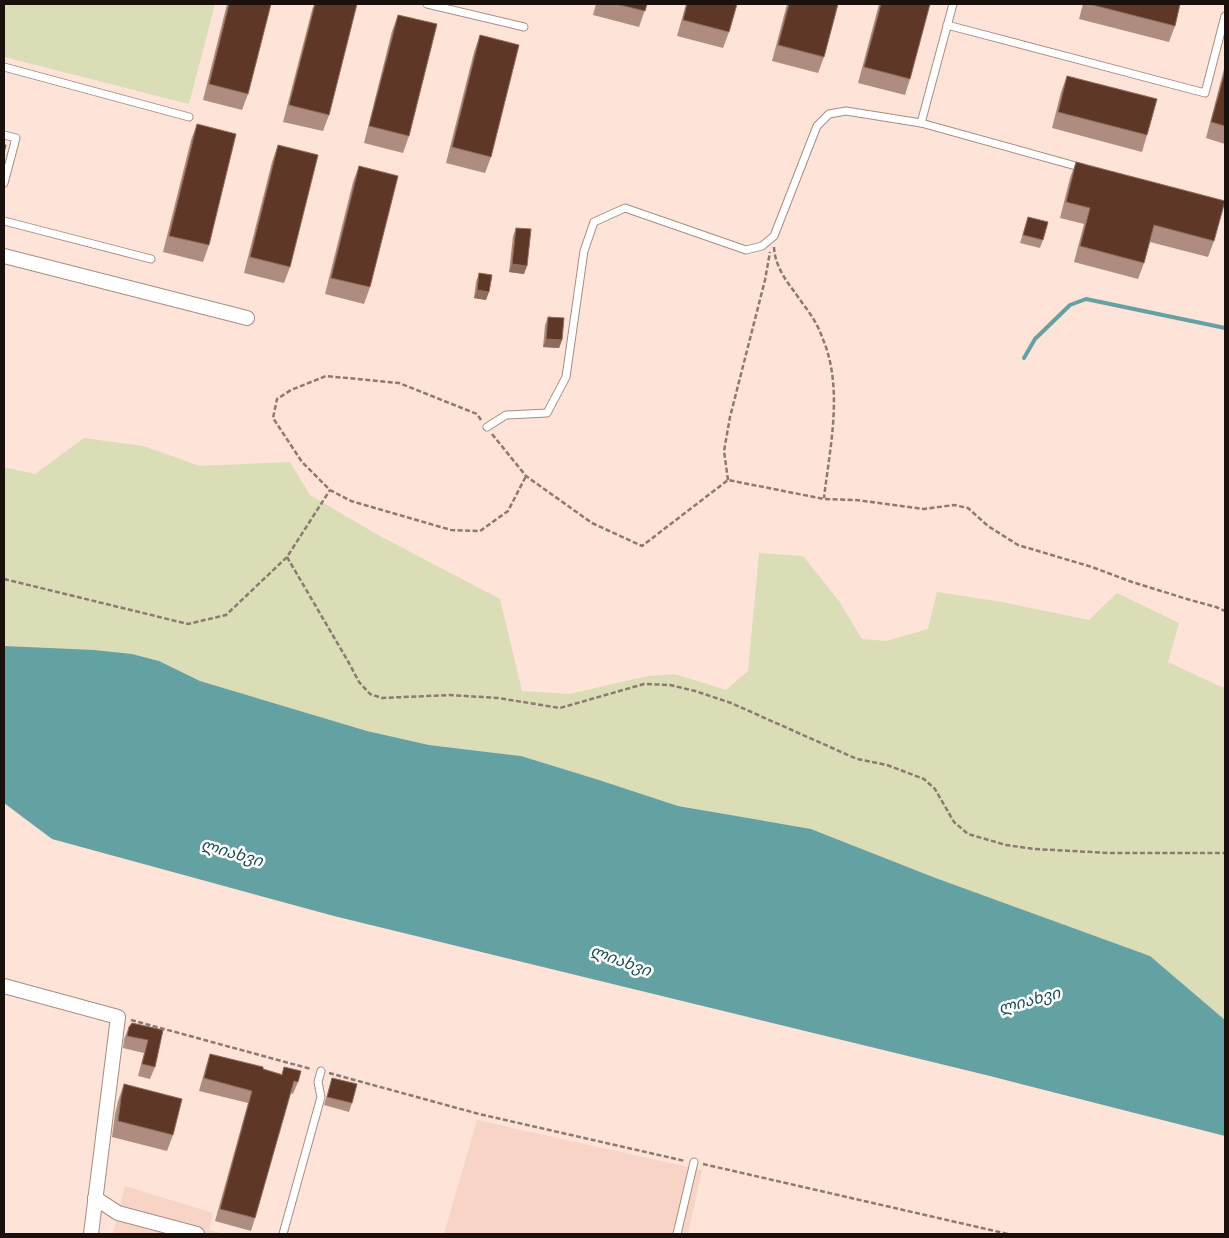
<svg xmlns="http://www.w3.org/2000/svg" width="1229" height="1238" font-family="'Fira Sans Condensed','Noto Sans Georgian',sans-serif">
	<style>
		.built { fill: #f8d4c7 }
		.green { fill: #daddb6 }
		.water { fill: #64a1a3 }
		.lines { fill: none; stroke-linecap: round; stroke-linejoin: round }
		.stream { stroke: #64a1a3; stroke-width: 4 }
		.lane-casing { stroke: #a68d83; stroke-width: 9 }
		.street-casing { stroke: #a68d83; stroke-width: 16 }
		.path { stroke: #8b7972; stroke-width: 2.5; stroke-dasharray: 5 2.5; stroke-linecap: butt }
		.lane { stroke: #fff; stroke-width: 7 }
		.street { stroke: #fff; stroke-width: 14 }
		.wall { fill: #ae8d80 }
		.shaded-wall { fill: #8f6b5c }
		.building { fill: #5f3727; stroke: #8f6b5c }
		.labels { text-anchor: middle; stroke-width: 5; stroke-linejoin: round; paint-order: stroke }
		.water-label { font-size: 16px; font-style: italic; fill: #174e4f; stroke: #fff }
	</style>
	<rect width="100%" height="100%" fill="#fee3d8"/>
	<g class="built">
		<polygon points="477,1120 702,1170 688,1234 444,1234"/>
		<polygon points="125,1186 213,1213 209,1230 225,1234 113,1234"/>
	</g>
	<g class="green">
		<polygon points="4,4 215,4 189,104 4,57"/>
		<polygon points="84,438 143,446 200,466 290,462 310,495 378,535 500,599 522,691 569,694 648,676 675,674 726,690 748,671 759,553 803,556 839,601 862,639 886,641 928,629 937,592 1002,602 1089,620 1117,593 1179,623 1168,662 1219,686 1225,688 1225,1020 1150,956 933,877 811,829 678,806 599,780 521,756 429,745 367,731 200,681 159,661 132,654 4,646 4,467 35,474"/>
	</g>
	<polygon class="water" points="4,646 94,650 132,654 159,661 200,681 367,731 429,745 521,756 599,780 678,806 811,829 933,877 1150,956 1225,1020 1225,1136 990,1076 334,916 52,839 4,803"/>
	<g class="lines">
		<polyline class="stream" points="1024,358 1035,339 1070,305 1086,299 1225,328"/>
		<g class="lane-casing">
			<g id="lane">
				<polyline points="427,4 524,27"/>
				<polyline points="947,25 1205,93 1225,16"/>
				<polyline points="4,67 189,117"/>
				<polyline points="921,123 953,4"/>
				<polyline points="4,135 16,138 4,183"/>
				<polyline points="4,221 151,259"/>
				<polyline points="487,427 506,415 547,413 566,377 584,251 594,222 625,208 746,250 762,246 774,236 817,126 829,114 846,111 921,123 1083,168"/>
				<polyline points="283,1234 321,1097 318,1082 321,1071"/>
				<polyline points="677,1234 694,1162"/>
			</g>
		</g>
		<g class="street-casing">
			<g id="street">
				<polyline points="4,256 247,318"/>
				<polyline points="4,986 118,1017 91,1234"/>
				<polyline points="95,1198 118,1213 197,1234"/>
			</g>
		</g>
		<g class="path">
			<path d="M774,247C775,270 791,286 803,304C810,313 818,325 822,337C844,387 830,446 824,498"/>
			<polyline points="481,420 477,414 399,383 326,376 291,390 277,399 273,418 302,462 330,490 351,501 451,530 480,531 508,511 526,476"/>
			<polyline points="492,434 526,476 592,523 642,546 728,480 824,499 856,500 924,509 954,505 968,508 988,526 1018,545 1092,567 1132,582 1187,599 1216,607 1225,611"/>
			<polyline points="728,480 724,451 730,417 765,280 770,252"/>
			<polyline points="287,557 349,663 359,682 370,694 382,698 450,695 498,698 560,708 644,684 670,685 695,691 731,703 857,759 887,765 924,779 935,789 954,822 968,834 1006,845 1035,849 1109,853 1225,853"/>
			<polyline points="4,579 188,624 226,615 287,557 330,490"/>
			<polyline points="131,1020 311,1069"/>
			<polyline points="329,1073 479,1114 685,1161"/>
			<polyline points="703,1164 1008,1234"/>
		</g>
		<use href="#lane" class="lane"/>
		<use href="#street" class="street"/>
	</g>
	<g class="wall">
		<polygon points="227,4 271,4 248,94 242,110 203,100"/>
		<polygon points="314,4 357,4 329,115 323,131 283,122 312,10"/>
		<polygon points="596,4 647,4 639,27 593,15"/>
		<polygon points="686,4 737,4 729,32 723,48 677,36"/>
		<polygon points="787,4 838,4 824,57 818,73 772,61"/>
		<polygon points="879,4 930,4 910,79 905,95 858,83"/>
		<polygon points="1083,4 1180,4 1175,26 1169,42 1079,19"/>
		<polygon points="398,15 409,136 403,153 364,143 392,31"/>
		<polygon points="480,35 491,157 485,173 446,163 474,52"/>
		<polygon points="1225,65 1225,144 1206,138"/>
		<polygon points="1067,76 1147,135 1142,152 1052,128 1061,92"/>
		<polygon points="197,124 209,245 203,262 163,252 191,140"/>
		<polygon points="278,145 290,267 284,283 244,273 272,162"/>
		<polygon points="1076,162 1214,241 1208,257 1150,242 1144,263 1138,279 1074,262 1084,224 1060,218 1070,178"/>
		<polygon points="359,166 370,287 364,304 325,294 353,182"/>
		<polygon points="1028,217 1043,240 1040,248 1020,243"/>
		<polygon points="516,228 524,274 509,272 513,236"/>
		<polygon points="479,273 486,300 474,298 476,282"/>
		<polygon points="548,317 562,340 559,348 543,347 545,325"/>
		<polygon points="129,1027 163,1030 155,1067 150,1079 138,1076 144,1053 123,1048 124,1039"/>
		<polygon points="210,1054 282,1074 284,1067 298,1082 293,1094 290,1093 255,1218 251,1231 215,1221 248,1103 199,1091 206,1066"/>
		<polygon points="332,1078 352,1103 349,1112 324,1105"/>
		<polygon points="124,1084 173,1135 167,1151 112,1137 115,1114 118,1101"/>
	</g>
	<g class="shaded-wall">
		<polygon points="512,264 527,266 524,274 509,272"/>
		<polygon points="477,290 489,292 486,300 474,298"/>
		<polygon points="546,339 562,340 559,348 543,347"/>
	</g>
	<g class="building">
		<polygon points="229,4 271,4 248,94 209,84"/>
		<polygon points="315,4 357,4 329,115 289,105"/>
		<polygon points="616,4 647,4 645,11"/>
		<polygon points="687,4 737,4 729,32 683,20"/>
		<polygon points="789,4 838,4 824,57 778,45"/>
		<polygon points="881,4 930,4 910,79 864,67"/>
		<polygon points="1089,4 1180,4 1175,26"/>
		<polygon points="398,15 437,24 409,136 369,126"/>
		<polygon points="480,35 519,45 491,157 452,147"/>
		<polygon points="1225,71 1225,126 1211,122"/>
		<polygon points="1067,76 1157,99 1147,135 1058,112"/>
		<polygon points="197,124 236,134 209,245 169,236"/>
		<polygon points="4,145 6,145 4,153"/>
		<polygon points="278,145 318,155 290,267 250,257"/>
		<polygon points="1076,162 1225,201 1214,241 1154,225 1144,263 1080,246 1090,208 1066,202"/>
		<polygon points="359,166 398,176 370,287 331,278"/>
		<polygon points="1028,217 1048,222 1043,240 1023,235"/>
		<polygon points="516,228 531,229 527,266 512,264"/>
		<polygon points="479,273 492,275 489,292 477,290"/>
		<polygon points="548,317 564,318 562,340 546,339"/>
		<polygon points="132,1023 163,1030 155,1067 142,1064 148,1040 127,1036 129,1027"/>
		<polygon points="210,1054 263,1067 263,1069 282,1075 284,1067 301,1071 298,1082 294,1081 255,1218 220,1209 252,1091 204,1078"/>
		<polygon points="332,1078 357,1084 352,1103 327,1097"/>
		<polygon points="124,1084 182,1099 173,1135 118,1121 121,1098"/>
	</g>
	<g class="labels">
		<g class="water-label">
			<text transform="translate(232 852) rotate(16)" y="6">ლიახვი</text>
			<text transform="translate(621 960) rotate(20)" y="6">ლიახვი</text>
			<text transform="translate(1029 1000) rotate(-15)" y="6">ლიახვი</text>
		</g>
	</g>
	<rect width="1229" height="1238" fill="none" stroke="#1a110d" stroke-width="10"/>
</svg>
